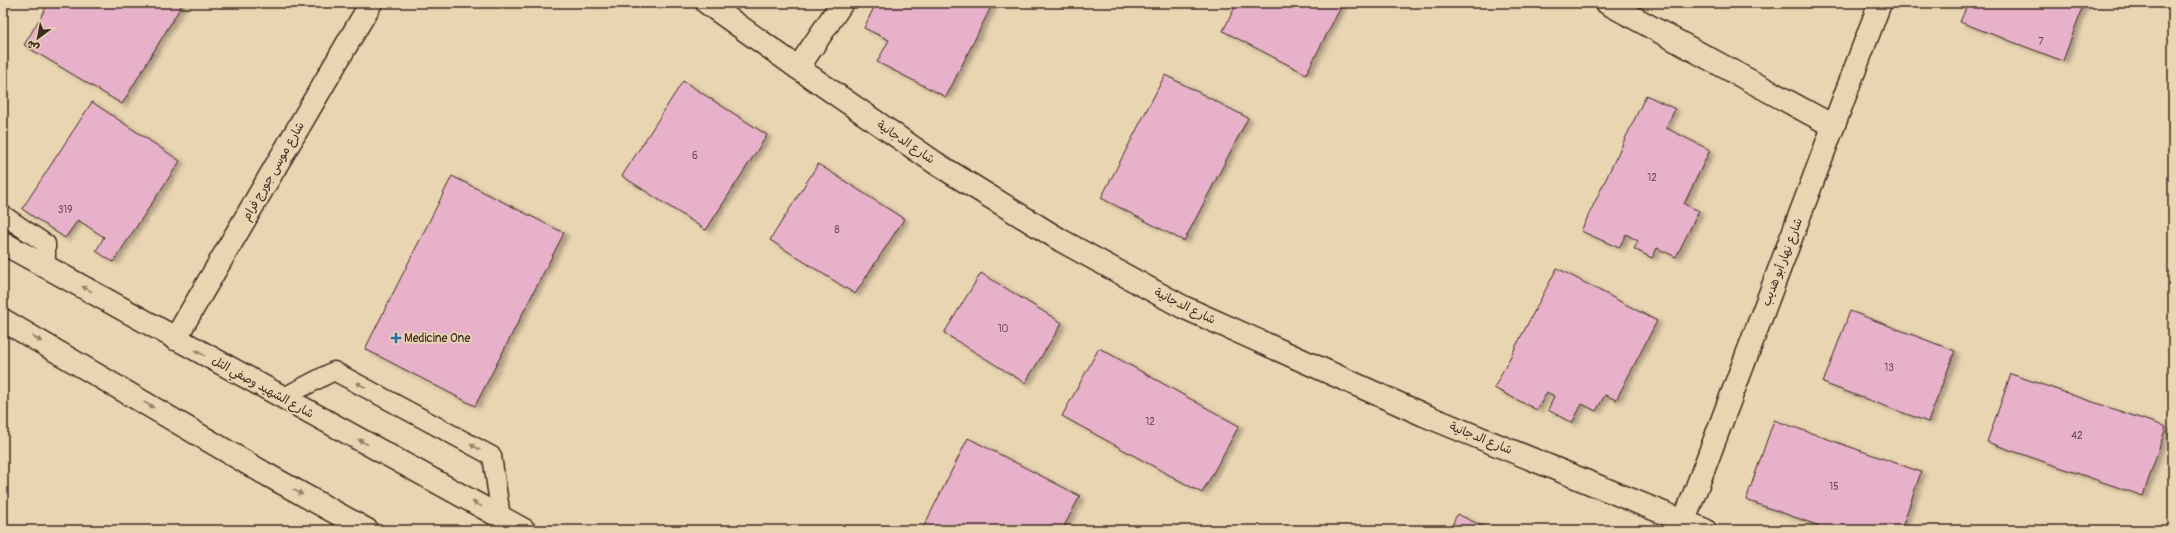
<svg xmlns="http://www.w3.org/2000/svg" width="2176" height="533" font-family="Pangolin,'Playpen Sans Arabic',sans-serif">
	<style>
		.building { fill: #e7b1ca; stroke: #3b2a1e; filter: url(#shadow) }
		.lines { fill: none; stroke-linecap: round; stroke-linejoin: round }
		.lane-casing { stroke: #3b2a1e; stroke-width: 21 }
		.street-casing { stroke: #3b2a1e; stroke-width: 25 }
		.secondary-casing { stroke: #3b2a1e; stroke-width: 25 }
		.lane { stroke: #ead5b3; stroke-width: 18 }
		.street { stroke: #ead5b3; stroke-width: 22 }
		.secondary { stroke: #ead5b3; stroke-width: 22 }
		.oneway { fill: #928068 }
		.poi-dot { fill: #1f6fb2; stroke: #ead5b3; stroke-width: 1.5 }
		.labels { text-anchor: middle; stroke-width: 3.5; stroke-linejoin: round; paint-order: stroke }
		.number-label { font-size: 10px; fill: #664c49 }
		.street-label { font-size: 12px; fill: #3b2a1e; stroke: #ead5b3 }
		.poi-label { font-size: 12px; fill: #3b2a1e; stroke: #ead5b3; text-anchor: start }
	</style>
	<defs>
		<filter id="shadow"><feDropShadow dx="4.5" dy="2.5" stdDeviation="2" flood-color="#0004"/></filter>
	</defs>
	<rect width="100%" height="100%" fill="#ead5b3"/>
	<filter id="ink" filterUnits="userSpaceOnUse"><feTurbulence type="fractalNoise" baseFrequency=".025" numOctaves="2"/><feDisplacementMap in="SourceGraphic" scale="8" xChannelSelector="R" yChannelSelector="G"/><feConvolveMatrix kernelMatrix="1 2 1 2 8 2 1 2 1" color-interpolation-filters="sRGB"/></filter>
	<g filter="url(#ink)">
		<g class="building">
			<polygon points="49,3 183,3 122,104 24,45"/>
			<polygon points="876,3 993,3 946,97 877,62 889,40 864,28"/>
			<polygon points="1237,3 1343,3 1306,74 1223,31"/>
			<polygon points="1953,3 2084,3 2063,61 1960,22 1966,8"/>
			<polygon points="1165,75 1248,118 1184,241 1101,198"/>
			<polygon points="683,81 767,135 706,230 622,176"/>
			<polygon points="1646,95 1675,109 1666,128 1710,150 1684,204 1699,211 1676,257 1657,248 1652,258 1634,249 1638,241 1626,234 1619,248 1581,231"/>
			<polygon points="92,102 180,161 113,262 96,251 104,237 78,220 65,238 22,209"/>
			<polygon points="818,164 904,219 855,294 770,240"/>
			<polygon points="452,176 564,233 475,406 365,349"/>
			<polygon points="1557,268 1657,321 1616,400 1605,395 1596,411 1582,404 1572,423 1548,410 1554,396 1547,392 1537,410 1494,388"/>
			<polygon points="981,273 1062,323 1025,383 944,333"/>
			<polygon points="1850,311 1955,351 1928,422 1823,383"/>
			<polygon points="1099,348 1239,426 1202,493 1062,416"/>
			<polygon points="2011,374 2166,427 2143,496 1987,442"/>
			<polygon points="1774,420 1921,472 1901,530 1831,530 1746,500"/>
			<polygon points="968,438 1080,496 1062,530 922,530"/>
			<polygon points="1457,514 1491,530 1450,530"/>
		</g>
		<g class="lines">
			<g class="lane-casing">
				<g id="lane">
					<polyline points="3,215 46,244 46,267"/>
					<polyline points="282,398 334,371 492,456 501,517"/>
				</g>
			</g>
			<g class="street-casing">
				<g id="street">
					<polyline points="707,3 798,68 937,164 1062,241 1183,307 1424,415 1705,530"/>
					<polyline points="1607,3 1833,126"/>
					<polyline points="798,68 842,3"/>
					<polyline points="175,339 371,3"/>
					<polyline points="1684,521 1880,3"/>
				</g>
			</g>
			<g class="secondary-casing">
				<g id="secondary">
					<polyline points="3,243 524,530"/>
					<polyline points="3,320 264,473 367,530"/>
				</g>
			</g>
			<use href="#lane" class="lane"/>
			<use href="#street" class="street"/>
			<use href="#secondary" class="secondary"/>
		</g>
		<defs><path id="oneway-solid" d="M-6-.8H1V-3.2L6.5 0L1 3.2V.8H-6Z"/></defs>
		<g class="oneway">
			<use href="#oneway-solid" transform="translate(87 289) rotate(-151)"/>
			<use href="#oneway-solid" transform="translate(37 339) rotate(30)"/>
			<use href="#oneway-solid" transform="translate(200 353) rotate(-151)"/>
			<use href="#oneway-solid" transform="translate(361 385) rotate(-152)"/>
			<use href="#oneway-solid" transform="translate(149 405) rotate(30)"/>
			<use href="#oneway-solid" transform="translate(363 442) rotate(-151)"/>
			<use href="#oneway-solid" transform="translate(475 447) rotate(-152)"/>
			<use href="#oneway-solid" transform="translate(298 492) rotate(29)"/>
			<use href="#oneway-solid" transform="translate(477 504) rotate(-151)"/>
		</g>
	</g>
	<path class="poi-dot" d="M394 332h4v4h4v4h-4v4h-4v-4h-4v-4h4z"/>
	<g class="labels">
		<g class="number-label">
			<text x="2041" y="45">7</text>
			<text x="695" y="159">6</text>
			<text x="1652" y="181">12</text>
			<text x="65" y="213">319</text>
			<text x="837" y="233">8</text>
			<text x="1003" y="332">10</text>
			<text x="1889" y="371">13</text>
			<text x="1150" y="425">12</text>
			<text x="2077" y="439">42</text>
			<text x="1834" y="490">15</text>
		</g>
		<g class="street-label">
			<text transform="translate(906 142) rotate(34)" y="4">شارع الدجانية</text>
			<text transform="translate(273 171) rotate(-60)" y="4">شارع موسى جورج فرام</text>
			<text transform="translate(1782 262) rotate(-69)" y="4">شارع نهار أبو هديب</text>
			<text transform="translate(1185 306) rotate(26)" y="4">شارع الدجانية</text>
			<text transform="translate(263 387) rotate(29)" y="4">شارع الشهيد وصفي التل</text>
			<text transform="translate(1481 438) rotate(22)" y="4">شارع الدجانية</text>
		</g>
		<g class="poi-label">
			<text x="404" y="342">Medicine One</text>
		</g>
	</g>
	<rect width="2176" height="533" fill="none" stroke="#ead5b3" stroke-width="16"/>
	<rect x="8" y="8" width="2160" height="517" fill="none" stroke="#3b2a1e" stroke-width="1.5" filter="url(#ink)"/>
	<g transform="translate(38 38) rotate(212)" stroke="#ead5b3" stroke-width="3" paint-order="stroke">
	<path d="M0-3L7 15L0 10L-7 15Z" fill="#3b2a1e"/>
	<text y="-6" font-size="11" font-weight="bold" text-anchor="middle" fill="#3b2a1e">ش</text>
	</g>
</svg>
